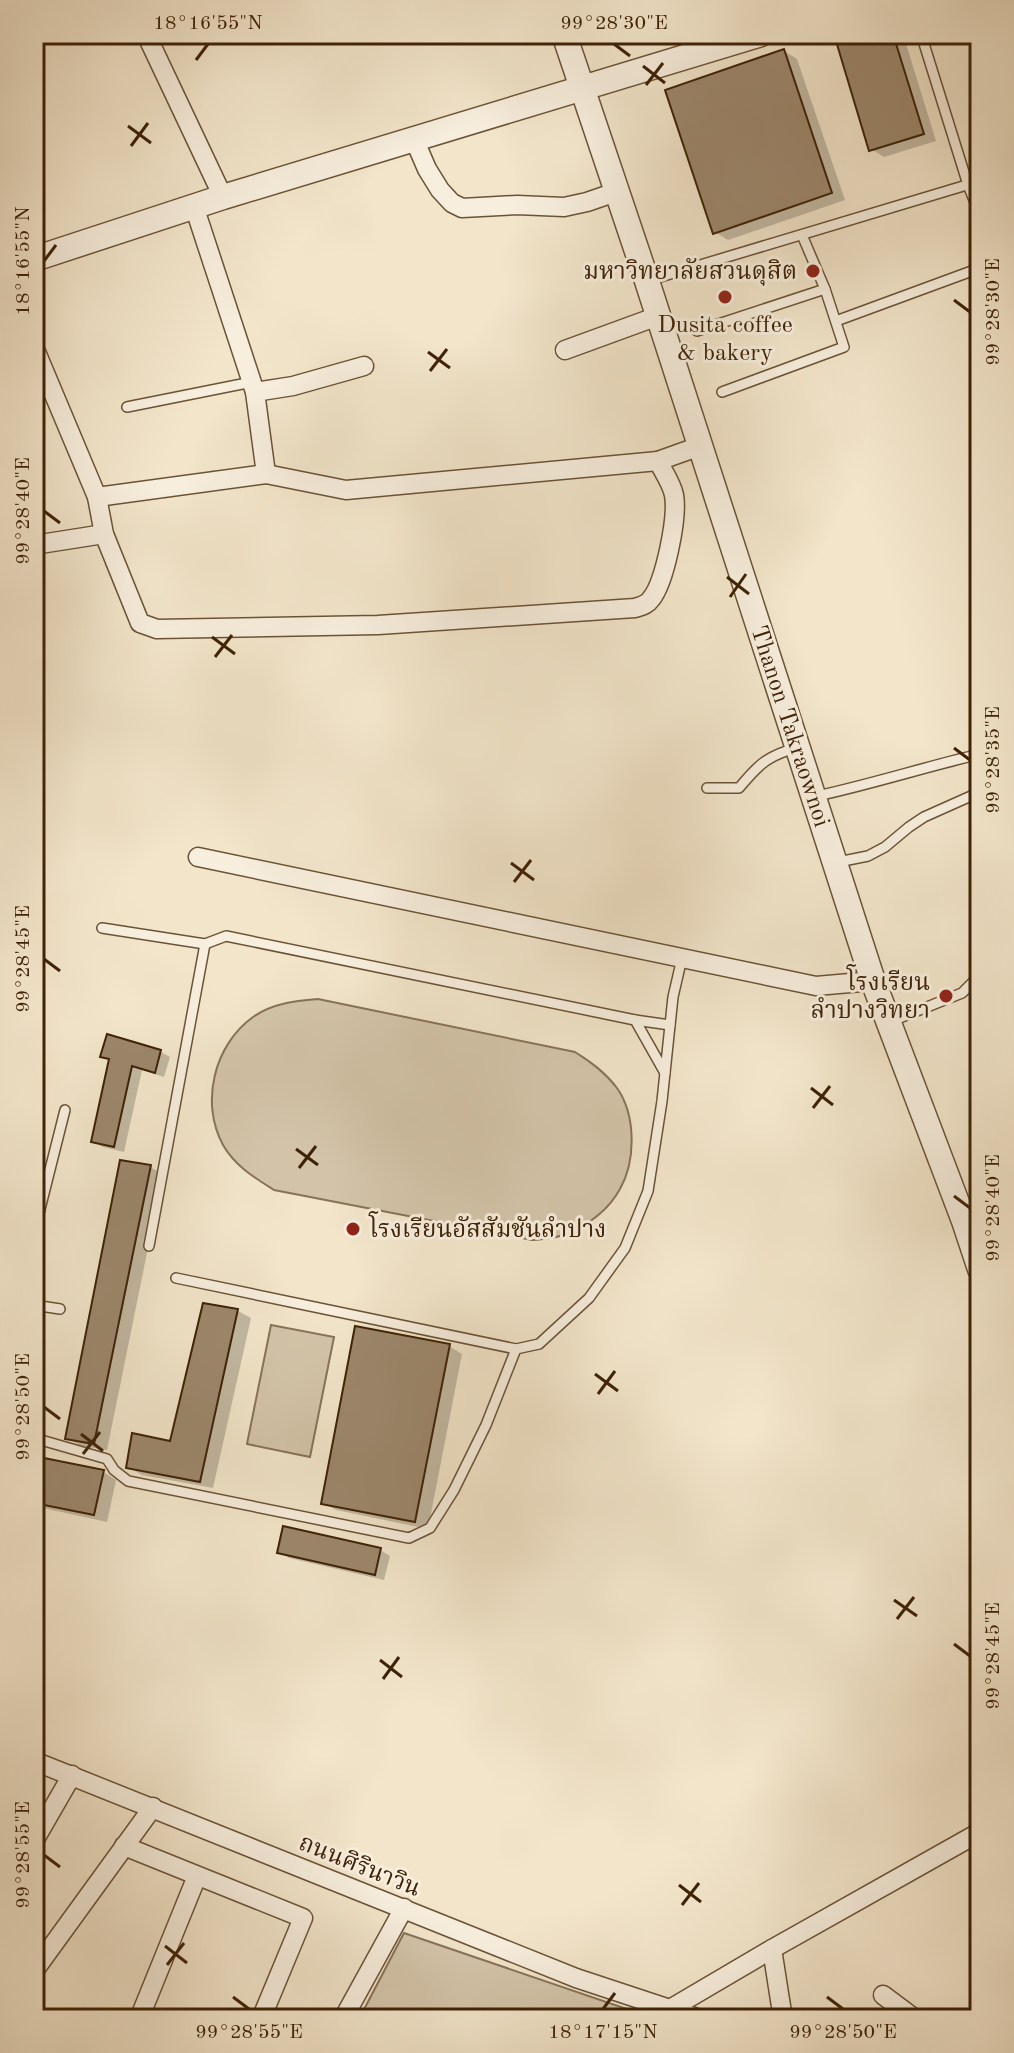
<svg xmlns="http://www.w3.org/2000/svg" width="1014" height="2053" font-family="'Old Standard TT','Noto Serif Thai',serif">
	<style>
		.green { fill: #d3c4a9; stroke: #887358; stroke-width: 2 }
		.shadow { fill: #0003 }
		.building { fill: #9c876c; stroke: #3e2206; stroke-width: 2 }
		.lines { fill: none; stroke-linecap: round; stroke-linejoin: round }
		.service-casing { stroke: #6b5337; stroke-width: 12 }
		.minor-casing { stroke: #6b5337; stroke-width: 21 }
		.tertiary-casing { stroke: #6b5337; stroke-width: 27 }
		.service { stroke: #f7eedd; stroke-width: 9 }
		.minor { stroke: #f7eedd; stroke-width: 18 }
		.tertiary { stroke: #f7eedd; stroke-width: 24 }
		.ticks { fill: none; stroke: #3e2206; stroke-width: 3 }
		.poi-dot { fill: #8f2418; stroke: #f7eedd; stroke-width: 3 }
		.labels { text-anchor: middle; stroke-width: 6; stroke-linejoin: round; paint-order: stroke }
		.poi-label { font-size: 24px; fill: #3e2206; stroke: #f7eedd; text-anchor: end }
		.street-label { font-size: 24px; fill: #3e2206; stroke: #f7eedd }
		.neatline { fill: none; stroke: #3e2206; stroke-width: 3 }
		.ticks-label { font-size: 20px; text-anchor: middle; fill: #3e2206 }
	</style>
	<rect width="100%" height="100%" fill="#f2e5ca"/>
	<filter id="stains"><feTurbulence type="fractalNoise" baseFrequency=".0025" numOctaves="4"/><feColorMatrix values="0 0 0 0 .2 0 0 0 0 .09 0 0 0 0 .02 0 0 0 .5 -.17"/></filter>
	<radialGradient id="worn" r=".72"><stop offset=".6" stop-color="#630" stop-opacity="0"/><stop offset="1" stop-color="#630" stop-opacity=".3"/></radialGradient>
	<g class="green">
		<path d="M318,999L575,1052C591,1062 605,1072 617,1088C636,1115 636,1161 620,1189C609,1209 589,1224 569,1233C558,1238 544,1239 532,1240L274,1190C255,1178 235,1166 223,1145C200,1103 214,1045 253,1017C273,1003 295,1001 318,999Z"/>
		<polygon points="271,1325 334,1337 310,1457 247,1444"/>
		<polygon points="404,1933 656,2019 359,2019"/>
	</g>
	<g class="shadow">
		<polygon points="866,34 903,34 936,141 884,157 871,149"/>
		<polygon points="784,51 797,59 845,200 728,240 715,232"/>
		<polygon points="108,1036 161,1052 170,1057 164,1077 142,1070 124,1152 103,1147 93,1142 111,1060 103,1056"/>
		<polygon points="150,1167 163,1174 107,1450 81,1446 67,1438"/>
		<polygon points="204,1305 238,1311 251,1318 213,1488 142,1475 128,1467 172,1443"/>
		<polygon points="449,1346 462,1354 428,1529 336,1510 323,1503"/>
		<polygon points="34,1458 103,1472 116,1480 107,1522 34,1506"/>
		<polygon points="380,1550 390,1556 384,1580 289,1558 279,1552"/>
	</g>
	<g class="building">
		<polygon points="859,34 893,34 924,134 869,151 836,41"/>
		<polygon points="784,49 832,193 713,234 665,90"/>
		<polygon points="107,1034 161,1050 155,1073 132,1066 114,1147 91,1142 109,1059 100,1057"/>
		<polygon points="120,1160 151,1165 94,1444 65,1439"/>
		<polygon points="203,1303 238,1309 200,1482 126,1468 132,1433 170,1441"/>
		<polygon points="355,1326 450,1344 415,1522 321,1504"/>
		<polygon points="34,1456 104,1470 94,1515 34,1503"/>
		<polygon points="283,1526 381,1548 375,1575 277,1553"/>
	</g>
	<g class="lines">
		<g class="service-casing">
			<g id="service">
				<polyline points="921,34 968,185 980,215"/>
				<polyline points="647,281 980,181"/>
				<polyline points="836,321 980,268"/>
				<polyline points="697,331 825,289"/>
				<polyline points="722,392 844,347 825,289 802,235"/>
				<polyline points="127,407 252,382"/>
				<path d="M707,788H739C758,765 768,755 797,748"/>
				<path d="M817,796C872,784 925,767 980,754"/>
				<polyline points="838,862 868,856 885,847 909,827 924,817 980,792"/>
				<polyline points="102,928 205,944 226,936 635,1020 665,1073"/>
				<polyline points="635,1020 670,1025"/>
				<polyline points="892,1021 962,993 980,975"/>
				<polyline points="34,1233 65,1110"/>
				<polyline points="149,1246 205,944"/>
				<polyline points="176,1278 516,1349 539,1344 589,1298 625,1248 648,1191 662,1101 673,997 682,958"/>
				<polyline points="34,1305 60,1309"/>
				<polyline points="34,1438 107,1459 114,1470 128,1481 409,1538 430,1528 454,1490 486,1425 516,1349"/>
			</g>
		</g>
		<g class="minor-casing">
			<g id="minor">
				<polyline points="146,34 223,197"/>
				<polyline points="414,139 427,169 440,190 452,203 462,208 517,205 564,207 587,202 616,192"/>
				<polyline points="194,206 255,392 266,474"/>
				<path d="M34,347L97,497L104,534L140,623L157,629L378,625L635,608C641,606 647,605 651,599C665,582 678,517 674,495C672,484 663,471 658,461L700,446"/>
				<polyline points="565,350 658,316"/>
				<polyline points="255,392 293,386 364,366"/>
				<polyline points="97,497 266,474 346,490 658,461"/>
				<polyline points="34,545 104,534"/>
				<polyline points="198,857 816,986 873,981"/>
				<polyline points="34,1761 576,1978 700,2019"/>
				<polyline points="34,1841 72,1775"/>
				<polyline points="124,1846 303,1918 261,2019"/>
				<polyline points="772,1949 783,2019"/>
				<polyline points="34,1971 153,1807"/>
				<polyline points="883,1995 915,2019"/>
				<polyline points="670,2009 772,1949 980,1832"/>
				<polyline points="139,2019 197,1876"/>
				<polyline points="343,2019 404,1908"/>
			</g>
		</g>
		<g class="tertiary-casing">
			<g id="tertiary">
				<polyline points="564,34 647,281 873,981 964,1221 980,1269"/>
				<polyline points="34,259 223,197 761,34"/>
			</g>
		</g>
		<use href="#service" class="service"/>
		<use href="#minor" class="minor"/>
		<use href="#tertiary" class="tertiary"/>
	</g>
	<path class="ticks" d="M614,44L630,56M196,60L208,44M643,66L665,83M646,85L663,63M128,126L151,143M131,146L148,123M44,261L56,245M954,300L970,312M428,352L450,368M430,371L447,349M44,511L60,523M727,577L749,594M730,597L746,574M212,637L235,654M215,657L232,635M954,748L970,760M511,863L534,880M514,882L531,860M44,959L60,971M811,1088L833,1105M813,1108L830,1086M296,1149L318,1165M299,1168L316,1146M954,1196L970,1208M595,1374L618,1391M598,1394L615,1371M44,1407L60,1419M81,1434L103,1451M83,1454L100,1432M894,1600L917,1616M897,1619L914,1597M954,1644L970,1656M380,1660L402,1677M383,1679L399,1657M44,1855L60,1867M679,1885L701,1902M682,1905L699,1883M165,1946L187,1963M167,1965L184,1943M233,1997L249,2009M827,1997L843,2009M603,2009L615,1993"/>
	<g class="poi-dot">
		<circle cx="813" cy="271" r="8"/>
		<circle cx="725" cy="297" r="8"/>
		<circle cx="946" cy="996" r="8"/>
		<circle cx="353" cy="1229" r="8"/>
	</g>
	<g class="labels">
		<g class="poi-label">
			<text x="797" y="279">มหาวิทยาลัยสวนดุสิต</text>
			<text x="725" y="332" text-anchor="middle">Dusita coffee<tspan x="725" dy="28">&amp; bakery</tspan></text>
			<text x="930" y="990">โรงเรียน<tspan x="930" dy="28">ลำปางวิทยา</tspan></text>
			<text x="369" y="1237" text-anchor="start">โรงเรียนอัสสัมชันลำปาง</text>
		</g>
		<g class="street-label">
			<text transform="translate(791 726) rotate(72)" y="8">Thanon Takraownoi</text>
			<text transform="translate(360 1865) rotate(22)" y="8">ถนนศิรินาวิน</text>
		</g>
	</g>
	<rect width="1014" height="2053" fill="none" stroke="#f2e5ca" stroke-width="88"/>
	<rect x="44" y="44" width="926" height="1965" class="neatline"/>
	<g class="ticks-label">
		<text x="208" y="29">18°16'55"N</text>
		<text x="614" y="29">99°28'30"E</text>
		<text transform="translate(22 261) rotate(-90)" y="7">18°16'55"N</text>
		<text transform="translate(992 312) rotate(-90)" y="7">99°28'30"E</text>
		<text transform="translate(22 511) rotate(-90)" y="7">99°28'40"E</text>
		<text transform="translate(992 760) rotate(-90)" y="7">99°28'35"E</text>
		<text transform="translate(22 959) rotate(-90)" y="7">99°28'45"E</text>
		<text transform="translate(992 1208) rotate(-90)" y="7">99°28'40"E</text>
		<text transform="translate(22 1407) rotate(-90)" y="7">99°28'50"E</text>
		<text transform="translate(992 1656) rotate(-90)" y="7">99°28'45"E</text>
		<text transform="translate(22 1855) rotate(-90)" y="7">99°28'55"E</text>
		<text x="249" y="2038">99°28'55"E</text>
		<text x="603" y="2038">18°17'15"N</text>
		<text x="843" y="2038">99°28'50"E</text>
	</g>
	<rect width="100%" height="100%" filter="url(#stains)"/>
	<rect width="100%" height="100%" fill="url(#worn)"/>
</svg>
